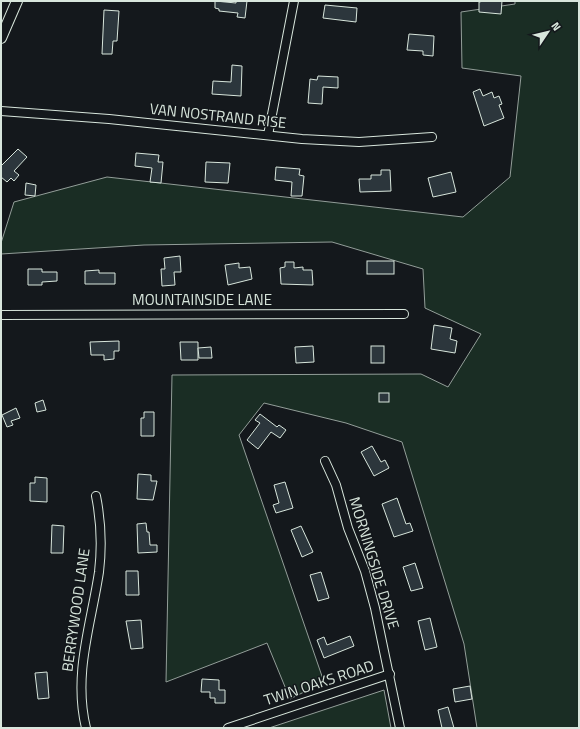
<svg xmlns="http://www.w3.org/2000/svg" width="580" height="729" font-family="'Titillium Web',sans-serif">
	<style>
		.green { fill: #1a2d24; stroke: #939e99 }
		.building { fill: #2c363c; stroke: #d8e6dc }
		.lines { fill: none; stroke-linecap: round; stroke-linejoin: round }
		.minor-casing { stroke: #d8e6dc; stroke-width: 10 }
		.tertiary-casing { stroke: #d8e6dc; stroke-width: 12 }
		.minor { stroke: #14181c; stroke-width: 8 }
		.tertiary { stroke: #14181c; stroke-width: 10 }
		.labels { text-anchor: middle; stroke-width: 3; stroke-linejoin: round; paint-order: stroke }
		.street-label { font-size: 15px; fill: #d8e6dc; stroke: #14181c }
	</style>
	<rect width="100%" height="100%" fill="#14181c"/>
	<g class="green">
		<polygon points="515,1 579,1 579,728 477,728 464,644 402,442 346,423 264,403 239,435 324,682 290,699 267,643 166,682 172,375 421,374 448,387 481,334 425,308 423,269 332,242 144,245 1,254 1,243 14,202 107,177 463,217 510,177 521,76 462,68 461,12 515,4"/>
		<polygon points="384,690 391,728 269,728"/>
	</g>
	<g class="building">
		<polygon points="215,1 236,3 236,1 247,1 245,18 237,17 238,13 219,11 219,9 215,8"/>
		<polygon points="484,1 502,1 501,14 479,12 479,2"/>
		<polygon points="325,5 357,8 356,22 323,18"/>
		<polygon points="104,10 119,11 117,41 113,41 112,54 102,54"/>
		<polygon points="409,34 434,36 433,56 423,55 423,51 407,50"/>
		<polygon points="232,65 242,66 241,96 212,94 213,81 231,82"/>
		<polygon points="318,76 338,77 338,88 323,87 322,104 308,103 310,79 317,80"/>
		<polygon points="480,89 483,96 492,92 494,98 499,96 502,104 499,105 504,118 484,126 473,92"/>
		<polygon points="18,149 27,157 14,171 19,175 14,181 11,178 7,182 1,177 1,166"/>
		<polygon points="136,153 159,155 158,162 163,162 161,183 150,182 152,168 135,166"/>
		<polygon points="206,162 230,163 228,183 205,182"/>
		<polygon points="276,167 300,169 299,175 304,176 302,196 291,196 292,182 275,180"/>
		<polygon points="381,170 390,170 391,191 360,192 359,179 371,179 371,175 381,175"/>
		<polygon points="451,172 456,192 433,197 428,178"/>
		<polygon points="26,183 36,185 35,196 25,195"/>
		<polygon points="180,256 181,272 174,272 175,285 162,286 161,269 165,269 164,258"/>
		<rect x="367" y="261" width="27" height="13"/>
		<polygon points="285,262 294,262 294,268 303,267 303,270 312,270 313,285 281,284 280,268 285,267"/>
		<polygon points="239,263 239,268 250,267 252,279 228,285 225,265"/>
		<polygon points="28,269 42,269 42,272 57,272 57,281 42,282 42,285 28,285"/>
		<polygon points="99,270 99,273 115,273 115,284 85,284 85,271"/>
		<polygon points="434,325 452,328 450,339 457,341 455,353 431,349"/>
		<polygon points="119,341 119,351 114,351 114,359 104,360 104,355 91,355 90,342"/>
		<polygon points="180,342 198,342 198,360 181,360"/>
		<polygon points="313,346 314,362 296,363 295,347"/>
		<rect x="371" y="346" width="13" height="17"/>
		<polygon points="211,347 212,358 199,358 198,348"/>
		<rect x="379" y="393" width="10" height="9"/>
		<polygon points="43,400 46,410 37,412 35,403"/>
		<polygon points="16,408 20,418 11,421 13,425 7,427 2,415"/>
		<polygon points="144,412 154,412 154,436 141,436 141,418 144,418"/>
		<polygon points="260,414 277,427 279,425 286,430 280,438 271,432 258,449 247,440 260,423 255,420"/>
		<polygon points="372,446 381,462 385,460 389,468 374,476 361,452"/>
		<polygon points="138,474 151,475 151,481 157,481 153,500 137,499"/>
		<polygon points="35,477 47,478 47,502 30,501 30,483 35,483"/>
		<polygon points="285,482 293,508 276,513 273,505 279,503 274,485"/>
		<polygon points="397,498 406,524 410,523 413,531 394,537 382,504"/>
		<polygon points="146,523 147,532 149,532 150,545 157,545 157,552 138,553 137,524"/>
		<polygon points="52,525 64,526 63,553 51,553"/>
		<polygon points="301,526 313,552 302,557 291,530"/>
		<polygon points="415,563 423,588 411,591 403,567"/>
		<polygon points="126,571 138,571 139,595 126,595"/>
		<polygon points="321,572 329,598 318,601 310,575"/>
		<polygon points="430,618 437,647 425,650 418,621"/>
		<polygon points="141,620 143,648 131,649 126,621"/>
		<polygon points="350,636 354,646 324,658 317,640 324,637 327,645"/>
		<polygon points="47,672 49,698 38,699 35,673"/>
		<polygon points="202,679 219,680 219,690 225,690 225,703 215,703 215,698 210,698 210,692 201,692"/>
		<polygon points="470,686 472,699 455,702 453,689"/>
		<polygon points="448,707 454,728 442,728 438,710"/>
	</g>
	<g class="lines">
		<g class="minor-casing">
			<g id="minor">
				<polyline points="1,111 109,119 302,139 359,142 432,137"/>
				<polyline points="268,135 294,1"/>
				<polyline points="1,315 404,314"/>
				<polyline points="325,461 336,485 348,528 365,571 375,608 400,728"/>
				<path d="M86,728C73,674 91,625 99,572C102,547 101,521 96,496"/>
				<polyline points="228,728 390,674"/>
			</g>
		</g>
		<g class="tertiary-casing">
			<polyline id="tertiary" points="1,38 17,1"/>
		</g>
		<use href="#minor" class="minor"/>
		<use href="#tertiary" class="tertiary"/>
	</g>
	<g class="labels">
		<g class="street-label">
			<text transform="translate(218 116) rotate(6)" y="5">VAN NOSTRAND RISE</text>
			<text x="202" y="305">MOUNTAINSIDE LANE</text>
			<text transform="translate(374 563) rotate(73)" y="5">MORNINGSIDE DRIVE</text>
			<text transform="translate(76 610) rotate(-82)" y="5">BERRYWOOD LANE</text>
			<text transform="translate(319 683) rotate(-18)" y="5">TWIN OAKS ROAD</text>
		</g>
	</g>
	<rect width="580" height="729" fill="none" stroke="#d8e6dc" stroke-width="4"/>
	<g transform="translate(548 32) rotate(55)" stroke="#14181c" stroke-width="3" paint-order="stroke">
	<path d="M0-3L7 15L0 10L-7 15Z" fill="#d8e6dc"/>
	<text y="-6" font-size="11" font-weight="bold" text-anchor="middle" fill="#d8e6dc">N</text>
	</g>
</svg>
